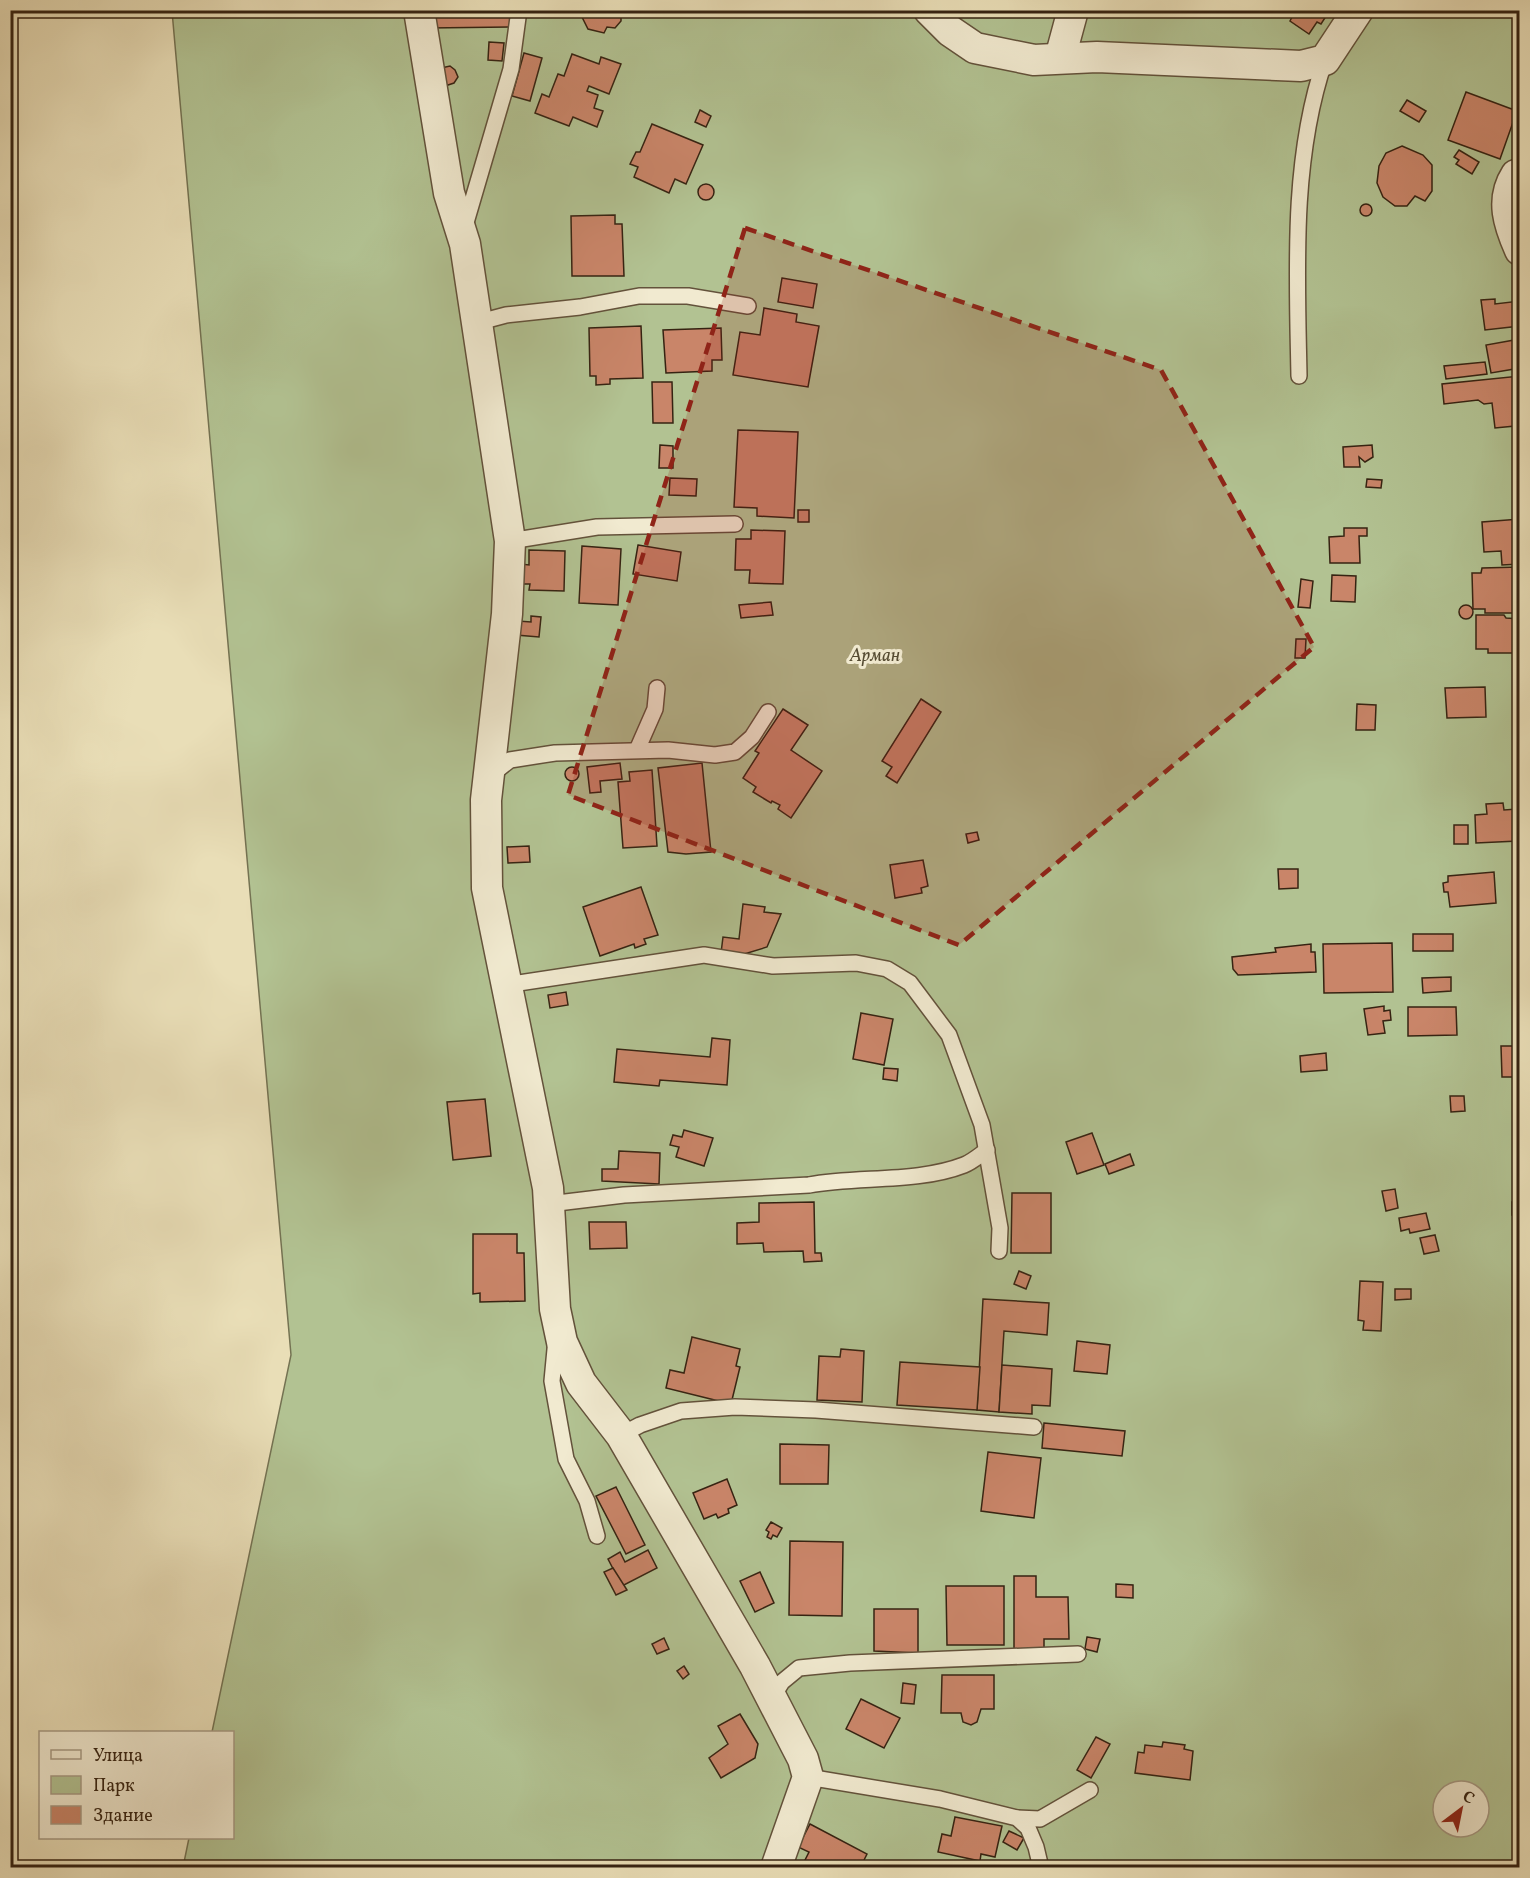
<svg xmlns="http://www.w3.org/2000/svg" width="1530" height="1878" font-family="Vollkorn,serif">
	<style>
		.green { fill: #b2c292; stroke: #747252; stroke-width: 1.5; fill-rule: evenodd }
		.building { fill: #c98569; stroke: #362312; stroke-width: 1.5 }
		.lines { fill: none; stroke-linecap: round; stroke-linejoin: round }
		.lane-casing { stroke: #63523b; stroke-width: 18 }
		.street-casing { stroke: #63523b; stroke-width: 33 }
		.lane { stroke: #f1ead0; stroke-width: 15 }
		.street { stroke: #f1ead0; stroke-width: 30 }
		.marked { fill: #8f2418; fill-opacity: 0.2; stroke: #8f2418; stroke-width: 4.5; stroke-dasharray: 12 8; stroke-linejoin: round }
		.labels { text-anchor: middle; stroke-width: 6; stroke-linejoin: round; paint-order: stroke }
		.park-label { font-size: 18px; font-style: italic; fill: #554b32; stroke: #f1ead0 }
	</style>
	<rect width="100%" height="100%" fill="#e9deb7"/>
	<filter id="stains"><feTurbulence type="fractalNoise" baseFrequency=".00333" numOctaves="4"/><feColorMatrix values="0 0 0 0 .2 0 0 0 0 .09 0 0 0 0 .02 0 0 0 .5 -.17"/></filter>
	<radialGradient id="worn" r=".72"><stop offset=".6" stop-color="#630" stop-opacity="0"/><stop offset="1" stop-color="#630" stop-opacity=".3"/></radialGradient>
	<path class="green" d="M172,11H1519V1867H183L189,1838H232V1732H212L291,1355ZM1443,1791H1479V1827H1443Z"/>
	<g class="building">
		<polygon points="428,10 511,10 511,27 428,28"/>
		<polygon points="582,10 621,10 621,21 615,28 607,27 604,33 588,29 582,17"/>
		<polygon points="1285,10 1330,10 1321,24 1317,22 1309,34 1290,21 1293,15"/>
		<polygon points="489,42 504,43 502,61 488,60"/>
		<polygon points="524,53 542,58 530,101 512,96"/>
		<polygon points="572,54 599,64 601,57 621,64 609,94 589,86 587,91 598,95 594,108 603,111 597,127 573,117 569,126 535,113 542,94 549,97 558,74 564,76"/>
		<polygon points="450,66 455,70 458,77 454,83 445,86 441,68"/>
		<polygon points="1466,92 1517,111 1500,159 1448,140"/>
		<polygon points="1407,100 1426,111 1419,122 1400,111"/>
		<polygon points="700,110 711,116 706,127 695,122"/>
		<polygon points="652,124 703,145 686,184 675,179 669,193 634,177 638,167 630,164 636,152 640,152"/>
		<polygon points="1402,146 1423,155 1432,165 1432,191 1425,201 1415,196 1407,206 1395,206 1383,197 1377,183 1379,166 1386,153"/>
		<polygon points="1459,150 1479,162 1472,174 1456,164 1459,160 1454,157"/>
		<circle cx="706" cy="192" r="8"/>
		<circle cx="1366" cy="210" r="6"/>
		<polygon points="615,215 615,224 622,224 624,276 572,276 571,216"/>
		<polygon points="782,278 817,284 813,308 778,302"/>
		<polygon points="1495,299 1495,304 1520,301 1520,326 1485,330 1481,300"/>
		<polygon points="764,308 797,314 796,322 819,326 808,387 733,375 740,332 760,335"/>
		<polygon points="641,326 643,378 610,379 610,384 596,385 596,376 590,376 589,328"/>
		<polygon points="721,328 722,360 712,360 712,371 666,373 663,330"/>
		<polygon points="1520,339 1520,368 1491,373 1486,345"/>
		<polygon points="1485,362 1487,374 1446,379 1444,366"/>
		<polygon points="1520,376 1520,417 1514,417 1515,426 1495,428 1492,403 1484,404 1478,400 1444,404 1442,384"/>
		<polygon points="652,382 672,382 673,423 653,423"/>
		<polygon points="738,430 798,432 794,518 757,516 757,508 734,507"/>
		<polygon points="1520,443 1520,473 1519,473 1513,444"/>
		<polygon points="660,445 673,446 673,468 659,468"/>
		<polygon points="1372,445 1373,457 1365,462 1359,457 1360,467 1344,467 1343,447"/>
		<polygon points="670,478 697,479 696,496 669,495"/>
		<polygon points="1367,479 1382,480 1381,488 1366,487"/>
		<rect x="798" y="510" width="11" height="12"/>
		<polygon points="1520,519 1520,564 1502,565 1501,551 1484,552 1482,522"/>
		<polygon points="1344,528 1367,528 1367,536 1359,536 1360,563 1330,563 1329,537 1344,536"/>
		<polygon points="751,530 785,531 783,584 749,583 750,570 735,570 736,539 751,539"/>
		<polygon points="638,545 681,552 677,581 633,574"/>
		<polygon points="582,546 621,549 618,605 579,603"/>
		<polygon points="529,550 565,551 564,591 529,590 530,584 520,584 521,564 529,565"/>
		<polygon points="1520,567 1520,613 1485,613 1485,609 1473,609 1472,573 1481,573 1482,568"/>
		<polygon points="1332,575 1356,576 1355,602 1331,601"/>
		<polygon points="1301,579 1313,581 1310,608 1298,607"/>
		<polygon points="771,602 773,615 741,618 739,605"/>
		<circle cx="1466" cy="612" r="7"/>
		<polygon points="1476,615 1504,615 1506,618 1520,619 1520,657 1516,657 1516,653 1488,653 1488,649 1476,649"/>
		<polygon points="531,616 541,617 539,637 516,635 518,621 531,622"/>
		<polygon points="1296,639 1306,639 1305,658 1295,658"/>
		<polygon points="1485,687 1486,717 1447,718 1445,688"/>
		<polygon points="921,699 941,712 897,783 886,776 892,767 882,761"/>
		<polygon points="1357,704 1376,705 1375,730 1356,730"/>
		<polygon points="783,709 808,725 791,750 822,771 791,818 778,809 780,805 772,801 771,803 753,792 756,787 743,778 759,753 755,751"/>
		<polygon points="620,763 622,779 600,781 601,792 590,793 587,767"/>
		<polygon points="702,763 711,852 686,854 668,852 658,768"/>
		<circle cx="572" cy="774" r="7"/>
		<polygon points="652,770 657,846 623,848 618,782 630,781 629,772"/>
		<polygon points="1503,803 1504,810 1517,809 1518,841 1476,843 1475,815 1487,814 1486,804"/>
		<rect x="1454" y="825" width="14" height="19"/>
		<polygon points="977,832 979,840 968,843 966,834"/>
		<polygon points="529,846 530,862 508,863 507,847"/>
		<polygon points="923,860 928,886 921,888 922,893 895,898 890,865"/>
		<polygon points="1278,869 1298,869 1298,888 1279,889"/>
		<polygon points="1494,872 1496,903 1450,907 1448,892 1444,892 1443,883 1448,882 1448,876"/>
		<polygon points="641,887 658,935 644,939 646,944 635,948 634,944 600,956 583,907"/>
		<polygon points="743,904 765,907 764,912 781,914 767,947 741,955 721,953 723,937 739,939"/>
		<rect x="1413" y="934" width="40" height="17"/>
		<polygon points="1392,943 1393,992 1324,993 1323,944"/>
		<polygon points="1311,944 1311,952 1315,952 1316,972 1238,975 1233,969 1232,957 1276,952 1275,948"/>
		<polygon points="1451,977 1451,991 1423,993 1422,978"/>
		<polygon points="566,992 568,1005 550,1008 548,995"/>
		<polygon points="1384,1006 1384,1011 1390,1010 1391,1020 1383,1021 1385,1033 1368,1035 1364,1009"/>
		<polygon points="1408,1007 1456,1007 1457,1035 1408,1036"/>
		<polygon points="861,1013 893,1019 884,1065 853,1059"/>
		<polygon points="712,1038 730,1040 727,1085 660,1080 659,1086 614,1082 617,1049 710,1057"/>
		<polygon points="1501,1046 1517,1046 1517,1054 1520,1054 1520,1086 1515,1086 1514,1077 1502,1077"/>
		<polygon points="1326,1053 1327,1070 1301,1072 1300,1056"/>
		<polygon points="884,1068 898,1069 897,1081 883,1079"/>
		<polygon points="1450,1096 1464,1096 1465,1111 1451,1112"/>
		<polygon points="485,1099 491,1156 453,1160 447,1102"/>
		<polygon points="684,1130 713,1138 704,1166 676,1157 679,1147 670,1145 673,1135 682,1137"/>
		<polygon points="1092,1133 1104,1165 1077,1174 1066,1142"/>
		<polygon points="619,1151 660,1153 659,1184 602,1181 602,1169 618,1169"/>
		<polygon points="1130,1154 1134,1165 1109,1174 1105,1164"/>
		<polygon points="1519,1181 1520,1215 1512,1215 1512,1202 1519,1202"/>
		<polygon points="1395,1189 1398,1208 1386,1211 1382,1191"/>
		<polygon points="1012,1193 1051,1193 1051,1253 1011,1253"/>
		<polygon points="814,1202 815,1253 821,1253 822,1261 804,1262 803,1251 764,1252 763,1243 737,1244 737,1223 759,1222 759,1203"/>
		<polygon points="1426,1213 1430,1229 1410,1233 1409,1229 1401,1231 1399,1218"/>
		<polygon points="589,1222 626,1222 627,1248 590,1249"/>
		<polygon points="473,1234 517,1234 517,1253 524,1253 525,1301 480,1302 480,1293 473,1294"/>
		<polygon points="1435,1235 1439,1251 1424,1254 1420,1238"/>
		<polygon points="1019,1271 1031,1276 1026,1289 1014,1284"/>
		<polygon points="1360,1281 1383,1282 1381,1331 1363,1330 1364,1321 1358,1320"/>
		<polygon points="1395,1289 1411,1289 1411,1299 1395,1300"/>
		<polygon points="983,1299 1049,1303 1047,1335 1004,1331 999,1412 977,1410"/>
		<polygon points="692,1337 740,1349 736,1366 740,1367 731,1404 666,1388 670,1370 684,1373"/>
		<polygon points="1077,1341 1110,1345 1107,1374 1074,1371"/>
		<polygon points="841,1349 864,1351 862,1402 817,1400 819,1356 840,1357"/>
		<polygon points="900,1362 980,1367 977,1410 897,1405"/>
		<polygon points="1002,1365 1052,1369 1050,1406 1032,1405 1032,1414 999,1412"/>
		<polygon points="1044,1423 1125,1431 1122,1456 1042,1448"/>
		<polygon points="780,1444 829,1445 828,1484 780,1484"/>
		<polygon points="988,1452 1041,1458 1034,1518 981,1511"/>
		<polygon points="727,1479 737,1505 728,1509 729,1513 718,1518 716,1514 704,1519 693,1493"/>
		<polygon points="616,1487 645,1545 626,1554 596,1496"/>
		<polygon points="771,1522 782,1528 777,1537 773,1535 771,1539 767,1537 769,1532 766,1530"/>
		<polygon points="790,1541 843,1542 842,1616 789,1615"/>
		<polygon points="648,1550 657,1568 622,1586 608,1559 620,1552 625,1562"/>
		<polygon points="613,1568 627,1590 616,1595 604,1572"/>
		<polygon points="760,1572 774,1603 755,1612 740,1581"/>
		<polygon points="1014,1576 1036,1576 1036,1597 1068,1597 1069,1639 1044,1639 1044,1650 1014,1649"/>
		<polygon points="1116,1584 1133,1585 1133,1598 1116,1597"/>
		<polygon points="946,1586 1004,1586 1004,1645 947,1645"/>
		<polygon points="874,1609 918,1609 918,1653 874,1651"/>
		<polygon points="1087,1637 1100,1639 1097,1652 1085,1649"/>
		<polygon points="664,1638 669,1649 657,1654 652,1644"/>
		<polygon points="684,1666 689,1674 683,1679 677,1671"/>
		<polygon points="942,1675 994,1675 994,1709 981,1709 977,1722 971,1725 963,1722 961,1713 941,1713"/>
		<polygon points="903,1683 916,1685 914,1704 901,1703"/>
		<polygon points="861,1699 900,1718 884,1748 846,1729"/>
		<polygon points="740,1714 758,1744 755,1758 721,1778 709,1758 728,1744 718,1726"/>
		<polygon points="1096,1737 1110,1744 1091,1778 1077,1770"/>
		<polygon points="1163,1742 1185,1745 1184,1749 1193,1751 1190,1780 1135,1773 1138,1752 1144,1753 1145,1745 1162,1747"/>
		<polygon points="955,1817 1002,1826 995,1857 981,1854 980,1861 938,1852 942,1834 951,1836"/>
		<polygon points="810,1824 867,1854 860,1868 801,1868 809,1852 798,1847"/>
		<polygon points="1009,1831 1024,1838 1017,1850 1003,1842"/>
	</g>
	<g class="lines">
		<g class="lane-casing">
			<g id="lane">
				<polyline points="465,226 511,69 519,10"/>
				<polyline points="476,323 506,315 580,307 639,296 688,296 748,306"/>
				<path d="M1299,376C1297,272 1291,159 1325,60"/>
				<polyline points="510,541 597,527 735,524"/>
				<polyline points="637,750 655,709 657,688"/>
				<polyline points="491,775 510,760 555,753 668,750 715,755 735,752 752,737 768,712"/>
				<polyline points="506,985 704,955 773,966 856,963 887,969 910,983 949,1035 982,1125 1000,1228 999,1251"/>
				<path d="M549,1204L624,1195L809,1185C858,1176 918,1183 964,1165C972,1162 980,1155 987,1150"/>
				<polyline points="556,1339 552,1381 566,1459 587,1501 597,1536"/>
				<polyline points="621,1435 640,1425 681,1411 735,1407 816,1410 1034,1427"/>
				<polyline points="772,1698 782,1682 799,1668 850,1663 1078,1654"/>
				<polyline points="808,1777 940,1799 1017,1818 1028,1828 1036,1847 1041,1868"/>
				<polyline points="1017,1818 1040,1819 1090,1790"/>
			</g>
		</g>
		<g class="street-casing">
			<g id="street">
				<polyline points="419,10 449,193 465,244 510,541 507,614 486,800 487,888 548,1188 555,1309 562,1342 581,1383 621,1435 755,1666 803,1759 808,1777 776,1868"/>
				<polyline points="929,10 950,31 975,48 1034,60 1097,57 1301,66 1325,60 1358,10"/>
				<polyline points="1060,58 1073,10"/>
				<path d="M1520,175H1516C1500,200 1509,225 1520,250"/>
			</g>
		</g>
		<use href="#lane" class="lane"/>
		<use href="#street" class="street"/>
	</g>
	<path class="marked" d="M745,228L1161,370L1314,647L959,945L568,795Z"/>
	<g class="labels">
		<g class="park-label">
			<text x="875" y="661">Арман</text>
		</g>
	</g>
	<rect width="1530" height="1878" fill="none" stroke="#e9deb7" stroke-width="36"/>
	<rect x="12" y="12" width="1506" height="1854" fill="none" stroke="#362312" stroke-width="3"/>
	<rect x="18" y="18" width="1494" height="1842" fill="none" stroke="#362312" stroke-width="1.5"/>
	<rect x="39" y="1731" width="195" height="108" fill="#f1ead0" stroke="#a69a84" stroke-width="1.5"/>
	<rect x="51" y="1750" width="30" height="9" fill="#f1ead0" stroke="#a69a84" stroke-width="1.5"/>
	<text x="93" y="1761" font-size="18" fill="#362312">Улица</text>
	<rect x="51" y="1776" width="30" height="18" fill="#b2c292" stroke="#a69a84" stroke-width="1.5"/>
	<text x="93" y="1791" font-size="18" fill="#362312">Парк</text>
	<rect x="51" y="1806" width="30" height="18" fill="#c98569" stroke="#a69a84" stroke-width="1.5"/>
	<text x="93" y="1821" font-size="18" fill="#362312">Здание</text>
	<g transform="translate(1461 1809) rotate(32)"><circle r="28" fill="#f1ead0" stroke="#a69a84" stroke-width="1.5"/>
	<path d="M0-4.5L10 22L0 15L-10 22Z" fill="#8f2418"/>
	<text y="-9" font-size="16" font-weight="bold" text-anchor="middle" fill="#362312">С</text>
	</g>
	<rect width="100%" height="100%" filter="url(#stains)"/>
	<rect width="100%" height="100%" fill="url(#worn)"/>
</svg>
